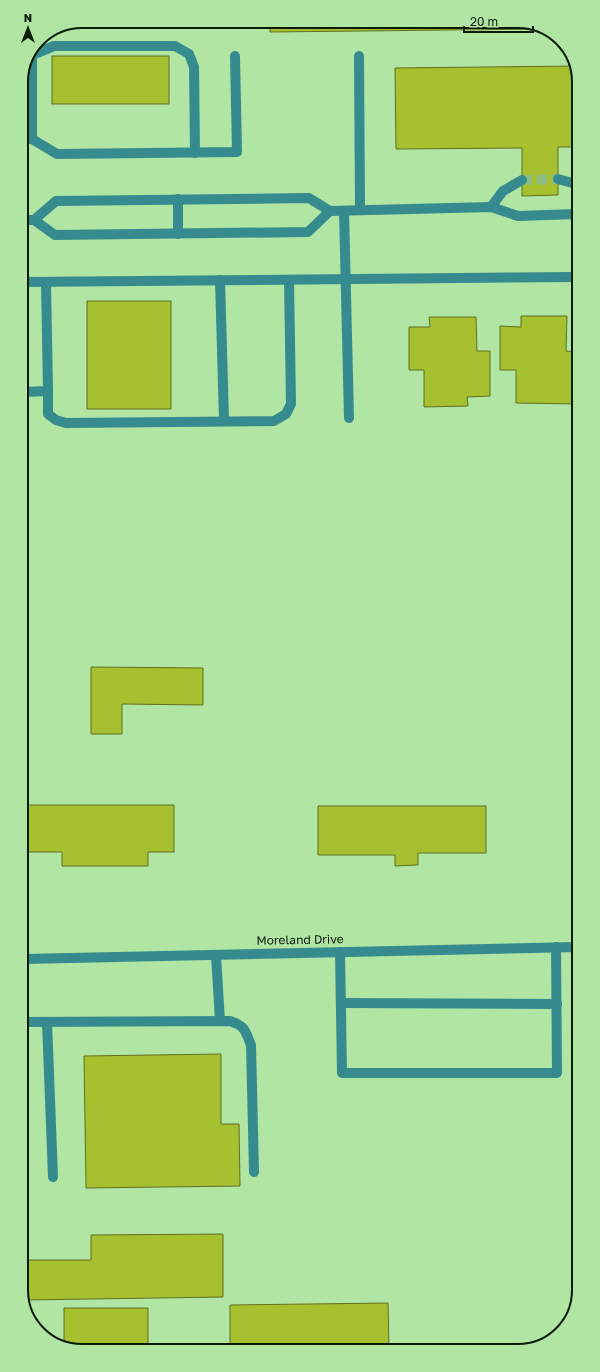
<svg xmlns="http://www.w3.org/2000/svg" width="600" height="1372" font-family="'Golos Text',sans-serif">
	<style>
		.building { fill: #a7c02f; stroke: #606f20 }
		.lines { fill: none; stroke-linecap: round; stroke-linejoin: round }
		.minor-tunnel { stroke: #8fbd83; stroke-width: 10; stroke-dasharray: 10 5; stroke-linecap: butt }
		.minor { stroke: #368b8f; stroke-width: 10 }
		.labels { text-anchor: middle; stroke-width: 3; stroke-linejoin: round; paint-order: stroke }
		.street-label { font-size: 12px; fill: #071b03; stroke: #b1e5a3 }
		.rim { fill: none; stroke: #071b03; stroke-width: 2 }
	</style>
	<rect width="100%" height="100%" fill="#b1e5a3"/>
	<g class="building">
		<polygon points="270,21 522,21 544,29 270,32"/>
		<rect x="52" y="56" width="117" height="48"/>
		<polygon points="576,66 576,147 558,147 558,195 522,196 522,148 396,149 395,68"/>
		<rect x="87" y="301" width="84" height="108"/>
		<polygon points="521,316 567,316 566,351 576,352 577,404 516,403 516,370 500,370 500,326 521,327"/>
		<polygon points="429,317 476,317 477,351 490,351 490,396 467,397 468,406 424,407 424,370 409,370 409,327 430,327"/>
		<polygon points="91,667 203,668 203,705 122,704 122,734 91,734"/>
		<polygon points="27,805 174,805 174,852 148,852 148,866 62,866 62,852 27,852"/>
		<polygon points="318,806 486,806 486,853 418,853 418,865 395,866 395,855 318,855"/>
		<polygon points="221,1054 221,1124 239,1124 240,1186 86,1188 84,1056"/>
		<polygon points="223,1234 223,1297 24,1300 24,1260 91,1260 91,1235"/>
		<polygon points="388,1303 389,1349 230,1350 230,1305"/>
		<polygon points="64,1308 148,1308 148,1350 78,1351 64,1346"/>
	</g>
	<g class="lines">
		<polyline class="minor-tunnel" points="522,180 558,179"/>
		<g class="minor">
			<polyline points="32,55 54,46 175,46 189,54 194,67 195,153"/>
			<polyline points="32,55 32,139"/>
			<polyline points="359,56 360,210"/>
			<polyline points="21,139 32,139 57,154 237,152 235,56"/>
			<polyline points="558,179 576,184"/>
			<polyline points="178,199 178,234"/>
			<polyline points="491,207 503,191 522,180"/>
			<polyline points="344,211 349,418"/>
			<polyline points="21,220 34,220 55,235 308,232 330,211"/>
			<polyline points="34,220 56,201 309,198 330,211 491,207 518,216 576,214"/>
			<polyline points="220,280 224,420"/>
			<polyline points="22,282 576,277"/>
			<polyline points="46,282 48,391"/>
			<polyline points="22,392 48,391 48,414 56,420 66,423 274,421 286,414 291,404 289,280"/>
			<polyline points="340,952 342,1073 557,1073 556,947"/>
			<polyline points="216,955 220,1021"/>
			<polyline points="23,959 578,947"/>
			<polyline points="341,1003 557,1004"/>
			<path d="M24,1022L230,1021C245,1026 245,1030 251,1045L254,1172"/>
			<polyline points="47,1022 53,1177"/>
		</g>
	</g>
	<g class="labels">
		<g class="street-label">
			<text transform="translate(300 940) rotate(-1)" y="4">Moreland Drive</text>
		</g>
	</g>
	<path d="M0 0H600V1372H0ZM82 28H518A54 54 0 0 1 572 82V1290A54 54 0 0 1 518 1344H82A54 54 0 0 1 28 1290V82A54 54 0 0 1 82 28Z" fill="#b1e5a3" fill-rule="evenodd"/>
	<path class="rim" d="M82 28H518A54 54 0 0 1 572 82V1290A54 54 0 0 1 518 1344H82A54 54 0 0 1 28 1290V82A54 54 0 0 1 82 28Z"/>
	<g transform="translate(28 28)" stroke="#b1e5a3" stroke-width="3" paint-order="stroke">
	<path d="M0-3L7 15L0 10L-7 15Z" fill="#071b03"/>
	<text y="-6" font-size="11" font-weight="bold" text-anchor="middle" fill="#071b03">N</text>
	</g>
	<path d="M464 26v6h69v-6" fill="none" stroke="#071b03" stroke-width="2"/>
	<text x="470" y="26" font-size="12" fill="#071b03" stroke="#b1e5a3" stroke-width="3" paint-order="stroke">20 m</text>
</svg>
